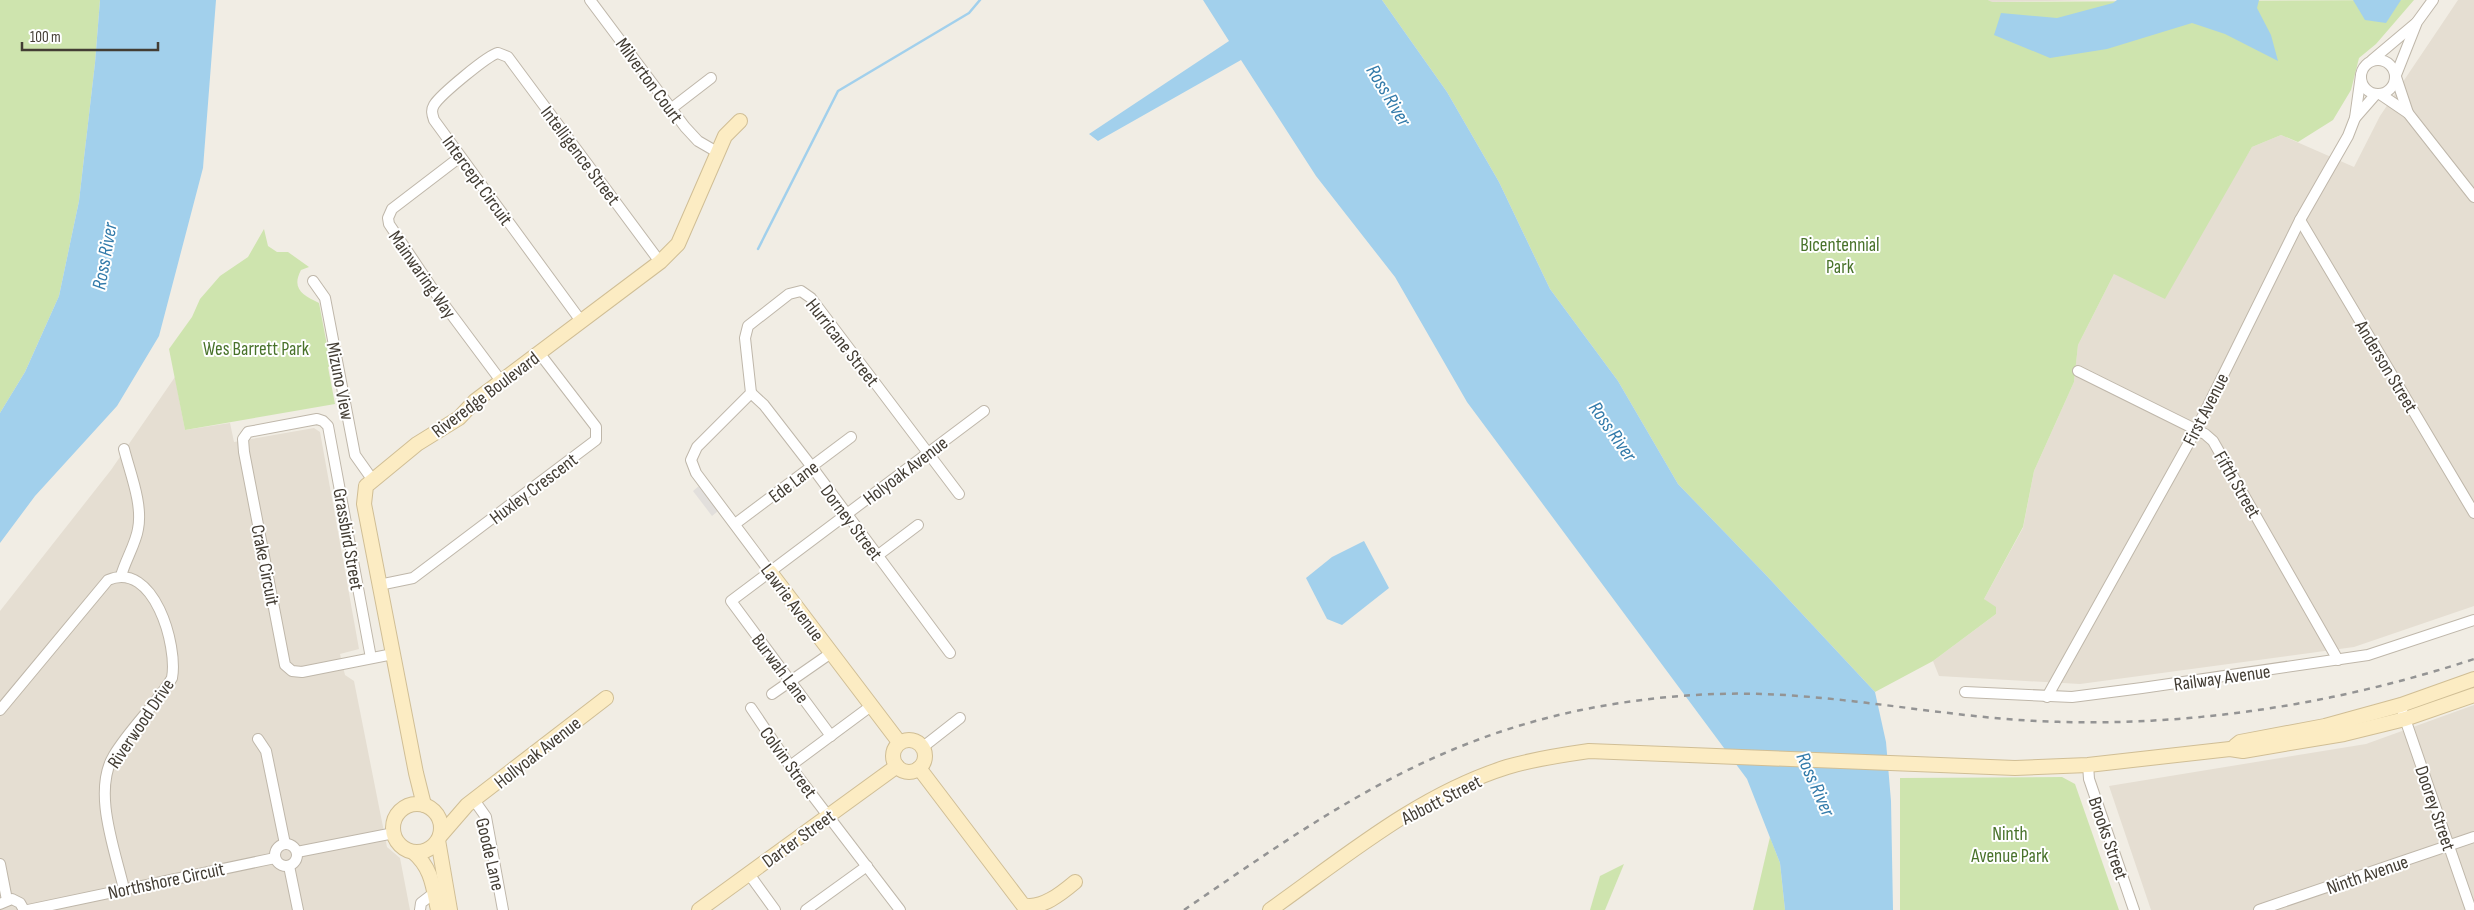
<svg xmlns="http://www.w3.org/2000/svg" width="2474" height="910" font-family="'Sofia Sans Condensed',sans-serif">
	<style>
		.residential { fill: #e5ded2 }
		.green { fill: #cee4ae }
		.parking { fill: #e2dfdc }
		.water { fill: #a2d0ec }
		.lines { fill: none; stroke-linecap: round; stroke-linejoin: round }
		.stream { stroke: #a2d0ec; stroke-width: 2.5 }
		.street-casing { stroke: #bfb7aa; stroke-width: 12 }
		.secondary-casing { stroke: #d0be95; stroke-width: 16 }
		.street { stroke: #fff; stroke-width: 10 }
		.secondary { stroke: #fcecc3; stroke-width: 14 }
		.rail { stroke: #949494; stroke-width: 2.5; stroke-dasharray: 6 6; stroke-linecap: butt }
		.labels { text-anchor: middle; stroke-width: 4; stroke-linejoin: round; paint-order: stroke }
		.street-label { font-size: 19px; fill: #433d34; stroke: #fff }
		.park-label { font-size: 19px; fill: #48722a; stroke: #fff }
		.water-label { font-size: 20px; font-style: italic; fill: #337baa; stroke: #fff }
	</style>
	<rect width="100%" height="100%" fill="#f1ede4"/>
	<g class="residential">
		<polygon points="1988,0 2102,0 1991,2"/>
		<polygon points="2458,0 2474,0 2474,606 2354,647 2080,684 1939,676 1933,661 1996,614 1984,599 2023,528 2034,471 2074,382 2078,345 2114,274 2198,237 2252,147 2281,135 2354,167 2380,116"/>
		<polygon points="175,377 185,430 230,423 234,442 314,428 320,432 359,649 340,654 345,675 354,681 387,847 400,858 410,910 0,910 0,611 111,470"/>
		<polygon points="2474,705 2474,910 2151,910 2109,786 2366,744"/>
	</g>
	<g class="green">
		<polygon points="0,0 100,0 95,63 79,201 59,296 25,372 0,413"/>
		<polygon points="1382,0 1988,0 1992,2 2414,0 2376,44 2359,58 2351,90 2333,120 2298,142 2281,135 2252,147 2165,299 2114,274 2078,345 2074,382 2034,471 2023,527 1984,599 1996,607 1996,614 1933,661 1875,692 1765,574 1678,484 1618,381 1550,289 1499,182 1447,92"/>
		<path d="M264,229L268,246L277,252H288L309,267L301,270C291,289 303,295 319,303L331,366L328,367L335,404L185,430L169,349L192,317L200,299L220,276L248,257Z"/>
		<polygon points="2062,777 2075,784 2119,910 1900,910 1900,778"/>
		<polygon points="1770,837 1780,863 1785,910 1753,910"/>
		<polygon points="1624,864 1605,910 1590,910 1600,876"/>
	</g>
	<polygon class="parking" points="699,486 718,511 712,516 693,491"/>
	<g class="water">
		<polygon points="100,0 216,0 203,168 159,336 117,406 35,496 0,543 0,413 25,372 59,296 79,201 95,63"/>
		<polygon points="1203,0 1382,0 1447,92 1499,182 1550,289 1618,381 1678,484 1765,574 1875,692 1886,742 1891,801 1893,910 1785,910 1780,863 1747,779 1467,402 1395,277 1316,176 1241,60 1098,141 1089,134 1229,41"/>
		<polygon points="2117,0 2259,0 2257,8 2271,35 2278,61 2225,34 2192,23 2107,49 2050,58 1994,35 2001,13 2057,18 2113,3"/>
		<polygon points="2353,0 2401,0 2386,23 2365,20"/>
		<polygon points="1364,541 1389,588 1342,625 1327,619 1306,578 1332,557"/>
	</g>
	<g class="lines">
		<polyline class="stream" points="758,249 838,91 969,13 980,0"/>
		<g class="street-casing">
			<g id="street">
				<polyline points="590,0 685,127 698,141 717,152"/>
				<circle cx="2378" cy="77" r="17"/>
				<polyline points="2372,60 2416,23"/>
				<polyline points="2396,75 2417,22 2433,0"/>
				<polyline points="2396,77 2408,113"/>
				<polyline points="2380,94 2408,113 2474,197"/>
				<polyline points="672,108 711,78"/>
				<polyline points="2355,118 2376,94"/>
				<polyline points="460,157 392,209 388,218 389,224 434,291 501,381"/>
				<polyline points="2300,220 2474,513"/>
				<polyline points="313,281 325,298 355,455 372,479"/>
				<path d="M581,321L434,120C432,114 431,110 434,105C440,95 488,55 498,53L508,57L660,262"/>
				<polyline points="2078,371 2205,434 2213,441 2338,660"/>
				<polyline points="751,393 764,405 812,467 950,653"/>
				<polyline points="735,524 851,437"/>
				<polyline points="877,556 918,525"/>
				<polyline points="770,572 696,473 691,460 697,447 751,393 745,338 748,326 789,294 801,291 811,298 959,494"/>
				<path d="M121,576C125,561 136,543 138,529C143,504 130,473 124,449"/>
				<polyline points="379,585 413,578 596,440 596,427 540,354"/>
				<polyline points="371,658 328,426 323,421 317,419 248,432 243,439 244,452 285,665 292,671 302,672 393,654"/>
				<polyline points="1965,692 2072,697 2142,688 2368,655 2474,620"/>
				<polyline points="772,694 831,653"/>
				<polyline points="2047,697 2196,430 2300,220 2348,136 2355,118 2361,75"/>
				<polyline points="751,708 790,766 900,910"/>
				<path d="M0,710L108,580C154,560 178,646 172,678C156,705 131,727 114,755C92,791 115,850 124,889"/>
				<polyline points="2403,713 2471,910"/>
				<polyline points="831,736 731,601 984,411"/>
				<polyline points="258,739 266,751 285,844"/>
				<polyline points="923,747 960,718"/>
				<polyline points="2088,765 2089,779 2134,910"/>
				<polyline points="790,766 871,706"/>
				<polyline points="474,800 486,817 503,910"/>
				<circle cx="286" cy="855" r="11"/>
				<polyline points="297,852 394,833"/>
				<polyline points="0,864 7,900"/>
				<polyline points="289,866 298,910"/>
				<polyline points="749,874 775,910"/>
				<polyline points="0,904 12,899 20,903 24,910"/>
				<polyline points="28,910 275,858"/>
				<polyline points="420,910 421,903 434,893"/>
				<polyline points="806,910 867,866"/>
				<polyline points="2259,910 2474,837"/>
			</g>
		</g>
		<g class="secondary-casing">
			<g id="secondary">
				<polyline points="770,572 899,742"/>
				<circle cx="909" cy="756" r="16"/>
				<polyline points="2235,746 2240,742 2325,726 2401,705 2474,679"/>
				<path d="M919,768L1023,905C1041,910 1062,893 1075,882"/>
				<circle cx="417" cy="828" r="24"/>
				<polyline points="424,805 416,773 364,504 366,486 417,444 459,418 475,401 660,262 678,244 725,136 740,121"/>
				<polyline points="441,835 467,805 606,698"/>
				<polyline points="438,840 450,910"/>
				<path d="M413,852C432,868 433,887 438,910"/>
				<polyline points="699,910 897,766"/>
				<path d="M1270,910C1345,857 1418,795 1507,767C1534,759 1561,755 1589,751L2015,768L2088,765L2230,749L2243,751L2344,734L2405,719L2474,695"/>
			</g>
		</g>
		<use href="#street" class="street"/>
		<use href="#secondary" class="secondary"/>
		<path class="rail" d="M1184,910C1314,821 1422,743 1581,710C1640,698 1702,692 1763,694C1849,697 1934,714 2019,720C2173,730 2328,707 2474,659"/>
	</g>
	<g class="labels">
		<g class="street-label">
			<text transform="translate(650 80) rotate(54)" y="7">Milverton Court</text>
			<text transform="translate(581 155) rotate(53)" y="7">Intelligence Street</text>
			<text transform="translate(478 180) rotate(54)" y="7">Intercept Circuit</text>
			<text transform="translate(423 274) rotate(55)" y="7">Mainwaring Way</text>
			<text transform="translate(843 342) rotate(52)" y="7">Hurricane Street</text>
			<text transform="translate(2387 366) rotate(59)" y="7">Anderson Street</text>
			<text transform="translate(341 381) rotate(79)" y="7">Mizuno View</text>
			<text transform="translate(485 394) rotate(-37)" y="7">Riveredge Boulevard</text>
			<text transform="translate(2205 409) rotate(-63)" y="7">First Avenue</text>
			<text transform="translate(905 470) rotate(-37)" y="7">Holyoak Avenue</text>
			<text transform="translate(793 481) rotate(-37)" y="7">Ede Lane</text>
			<text transform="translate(2238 484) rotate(60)" y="7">Fifth Street</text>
			<text transform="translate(533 488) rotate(-37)" y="7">Huxley Crescent</text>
			<text transform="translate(852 522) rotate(53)" y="7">Dorney Street</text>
			<text transform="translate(349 539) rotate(80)" y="7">Grassbird Street</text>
			<text transform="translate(266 565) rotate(79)" y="7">Crake Circuit</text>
			<text transform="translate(793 602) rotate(53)" y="7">Lawrie Avenue</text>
			<text transform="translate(781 668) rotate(53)" y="7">Burwah Lane</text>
			<text transform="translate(2222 677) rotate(-8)" y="7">Railway Avenue</text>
			<text transform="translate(140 723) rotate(-56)" y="7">Riverwood Drive</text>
			<text transform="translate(537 752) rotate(-38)" y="7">Hollyoak Avenue</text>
			<text transform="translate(789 762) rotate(54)" y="7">Colvin Street</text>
			<text transform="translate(1441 799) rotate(-27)" y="7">Abbott Street</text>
			<text transform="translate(2436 808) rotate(71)" y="7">Doorey Street</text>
			<text transform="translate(798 838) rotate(-36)" y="7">Darter Street</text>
			<text transform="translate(2109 838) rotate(71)" y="7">Brooks Street</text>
			<text transform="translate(491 854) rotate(77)" y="7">Goode Lane</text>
			<text transform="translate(2367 874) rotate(-19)" y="7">Ninth Avenue</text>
			<text transform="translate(166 880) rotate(-12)" y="7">Northshore Circuit</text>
		</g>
		<g class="park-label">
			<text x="1840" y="251">Bicentennial<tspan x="1840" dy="22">Park</tspan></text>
			<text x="256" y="355">Wes Barrett Park</text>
			<text x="2010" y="840">Ninth<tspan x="2010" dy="22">Avenue Park</tspan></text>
		</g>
		<g class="water-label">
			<text transform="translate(1389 95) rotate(59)" y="7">Ross River</text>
			<text transform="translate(104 256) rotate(-80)" y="7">Ross River</text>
			<text transform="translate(1613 431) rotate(55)" y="7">Ross River</text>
			<text transform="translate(1816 784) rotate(66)" y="7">Ross River</text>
		</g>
	</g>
	<path d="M22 42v8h136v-8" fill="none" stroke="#433d34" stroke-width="2.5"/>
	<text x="30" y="42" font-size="15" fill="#433d34" stroke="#ffffff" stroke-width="4" paint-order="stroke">100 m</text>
</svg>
